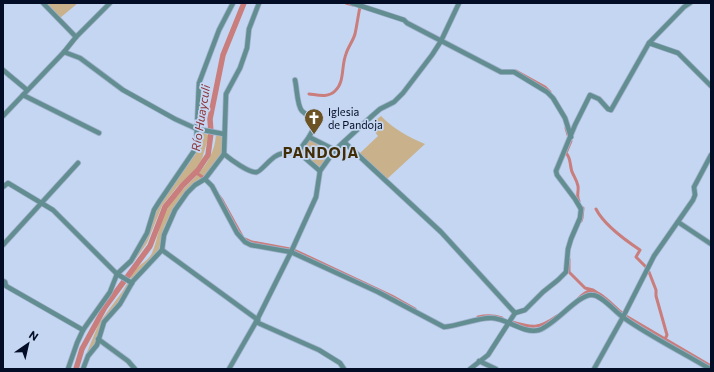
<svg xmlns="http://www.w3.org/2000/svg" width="714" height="372" font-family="Commissioner,sans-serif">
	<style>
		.green { fill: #c9b28b }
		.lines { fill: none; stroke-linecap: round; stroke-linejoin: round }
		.canal { stroke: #c97d7c; stroke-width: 3 }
		.river { stroke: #c97d7c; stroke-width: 5.5 }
		.minor-casing { stroke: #a2b2cd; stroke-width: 6 }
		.minor { stroke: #628e91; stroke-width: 4.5 }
		.labels { text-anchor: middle; stroke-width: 3.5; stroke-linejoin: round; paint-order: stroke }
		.poi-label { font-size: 11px; fill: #030d25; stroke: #c5d6f2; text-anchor: start }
		.water-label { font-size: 12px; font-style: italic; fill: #8d3236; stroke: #c5d6f2 }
		.district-label { font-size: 15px; font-weight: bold; letter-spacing: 1px; fill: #402d05; stroke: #c5d6f2 }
	</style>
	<rect width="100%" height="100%" fill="#c5d6f2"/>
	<g class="green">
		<polygon points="45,3 78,3 60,18"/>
		<path d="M381,116C394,129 408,137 425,144L387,179L359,154L378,136L369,125Z"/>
		<polygon points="200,132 209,135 202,159 195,170 177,187 162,206 147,243 133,263 144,242 160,203 195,155 198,148"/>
		<path d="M216,134L220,135L222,138V154L204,177L186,191L178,201L164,227L159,249L132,280L130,278C132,275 133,272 135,270C140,264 148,261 152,253C158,239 159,223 167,209C184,182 214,170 216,134Z"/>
		<polygon points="310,139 329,150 330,152 320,167 300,152"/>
		<polygon points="128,282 129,283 119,303 102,322 95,344 85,357 99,323 122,292"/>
	</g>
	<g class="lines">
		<g class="canal">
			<polyline points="346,3 353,5"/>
			<polyline points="516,71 545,87 550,92"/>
			<path d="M309,94C318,95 328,98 335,91C345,82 341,66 346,54C348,47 353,41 355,34C357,25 358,16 360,7"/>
			<polyline points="566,128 569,138"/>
			<path d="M571,141L566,153C572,159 569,167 573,174C575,178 577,181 578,186C579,191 576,196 579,201"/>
			<polyline points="195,173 198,174 207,180"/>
			<polyline points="219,196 222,200 243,238 252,242 290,249"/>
			<path d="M596,209C604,225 625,240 640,250L636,257L646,267"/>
			<polyline points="581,221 582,218 583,208"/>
			<polyline points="294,250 392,296 415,309"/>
			<polyline points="569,259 569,272 585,288 593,290 596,292"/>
			<polyline points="649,272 656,290 656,296 667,335 665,339"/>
			<path d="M578,299C581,296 585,292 589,291C599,289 614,307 622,313"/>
			<polyline points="626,316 711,366"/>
			<path d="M478,317C487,315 493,315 502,318"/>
			<path d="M512,322C532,328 539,329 557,316"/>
		</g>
		<polyline class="river" points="76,369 82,349 105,307 150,246 165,207 182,186 198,170 208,155 211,133 210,119 223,55 244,3"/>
		<g class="minor-casing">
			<g id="minor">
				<polyline points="43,3 76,37"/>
				<polyline points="352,3 404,20 407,23 501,72 514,72 547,92 553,98 565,118 571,137"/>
				<polyline points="649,43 678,53 711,86"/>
				<polyline points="64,52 80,58 123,90 175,119 197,129 224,134"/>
				<polyline points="3,70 27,90"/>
				<path d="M295,80C297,88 297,106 302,111C307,116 313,117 316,124L309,137"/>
				<polyline points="23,95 99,133"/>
				<polyline points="3,116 64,52 76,37 110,3"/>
				<polyline points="344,142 441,232 515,313"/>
				<path d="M224,154C230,159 250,174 257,172C260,172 271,158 276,156C281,152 291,153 298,152"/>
				<polyline points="320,171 298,152 309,137 335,150"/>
				<path d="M205,179L212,186L237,233L245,242L251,245L291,252L378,292L444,327C459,326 479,317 492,318C508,319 523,334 539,330C555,325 578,294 592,295C602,295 615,312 624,318C651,337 682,352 710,369"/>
				<polyline points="3,187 8,183 53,210 117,274 132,283"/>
				<polyline points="678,222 711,244"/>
				<polyline points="3,245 78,163"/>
				<polyline points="162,250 258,320"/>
				<polyline points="3,281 5,282 6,286 83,330"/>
				<polyline points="256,322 319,350 340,363 344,369"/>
				<polyline points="98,339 128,361 135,369"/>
				<polyline points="479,361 496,369"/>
				<polyline points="68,369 77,343 83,330 110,292 117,274 131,261 147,233 154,210 159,202 196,148 199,83 219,30 233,3"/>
				<polyline points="83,369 88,356 97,345 104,322 120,304 133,281 162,250 164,235 175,210 187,193 195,185 205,179 224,154 226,94 240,68 247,48 249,29 259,3"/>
				<polyline points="229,369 256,322 291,252 316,197 320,171 335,150 372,116 380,109 394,102 403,93 432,55 441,41 459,3"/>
				<polyline points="470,369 488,355 515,313 525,310 543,292 558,280 566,272 568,249 571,239 580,218 581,209 575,199 557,175 556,171 575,125 590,95 599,99 608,109 611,110 649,43 684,7 690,3"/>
				<polyline points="594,369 623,317 654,256 693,200 695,195 694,187 711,155"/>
			</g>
		</g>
		<use href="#minor" class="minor"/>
	</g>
	<defs>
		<g id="church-pin" transform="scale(1)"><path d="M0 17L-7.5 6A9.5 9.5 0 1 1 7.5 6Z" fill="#6c5324" stroke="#c5d6f2"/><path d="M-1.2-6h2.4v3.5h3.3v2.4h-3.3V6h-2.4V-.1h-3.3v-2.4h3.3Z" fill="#fff"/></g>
	</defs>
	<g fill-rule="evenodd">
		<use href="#church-pin" x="314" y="118"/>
	</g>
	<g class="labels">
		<g class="poi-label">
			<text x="328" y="116">Iglesia<tspan x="328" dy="13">de Pandoja</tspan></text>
		</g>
		<g class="water-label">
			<text transform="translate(201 118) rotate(-81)" y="4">Río Huayculi</text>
		</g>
		<g class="district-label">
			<text x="321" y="158">PANDOJA</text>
		</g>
	</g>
	<rect width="714" height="372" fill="none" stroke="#030d25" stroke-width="8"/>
	<g transform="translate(28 344) rotate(34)" stroke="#c5d6f2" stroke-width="3" paint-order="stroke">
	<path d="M0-3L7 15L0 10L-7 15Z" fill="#030d25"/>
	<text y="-6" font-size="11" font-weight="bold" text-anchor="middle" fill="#030d25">N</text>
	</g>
</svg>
